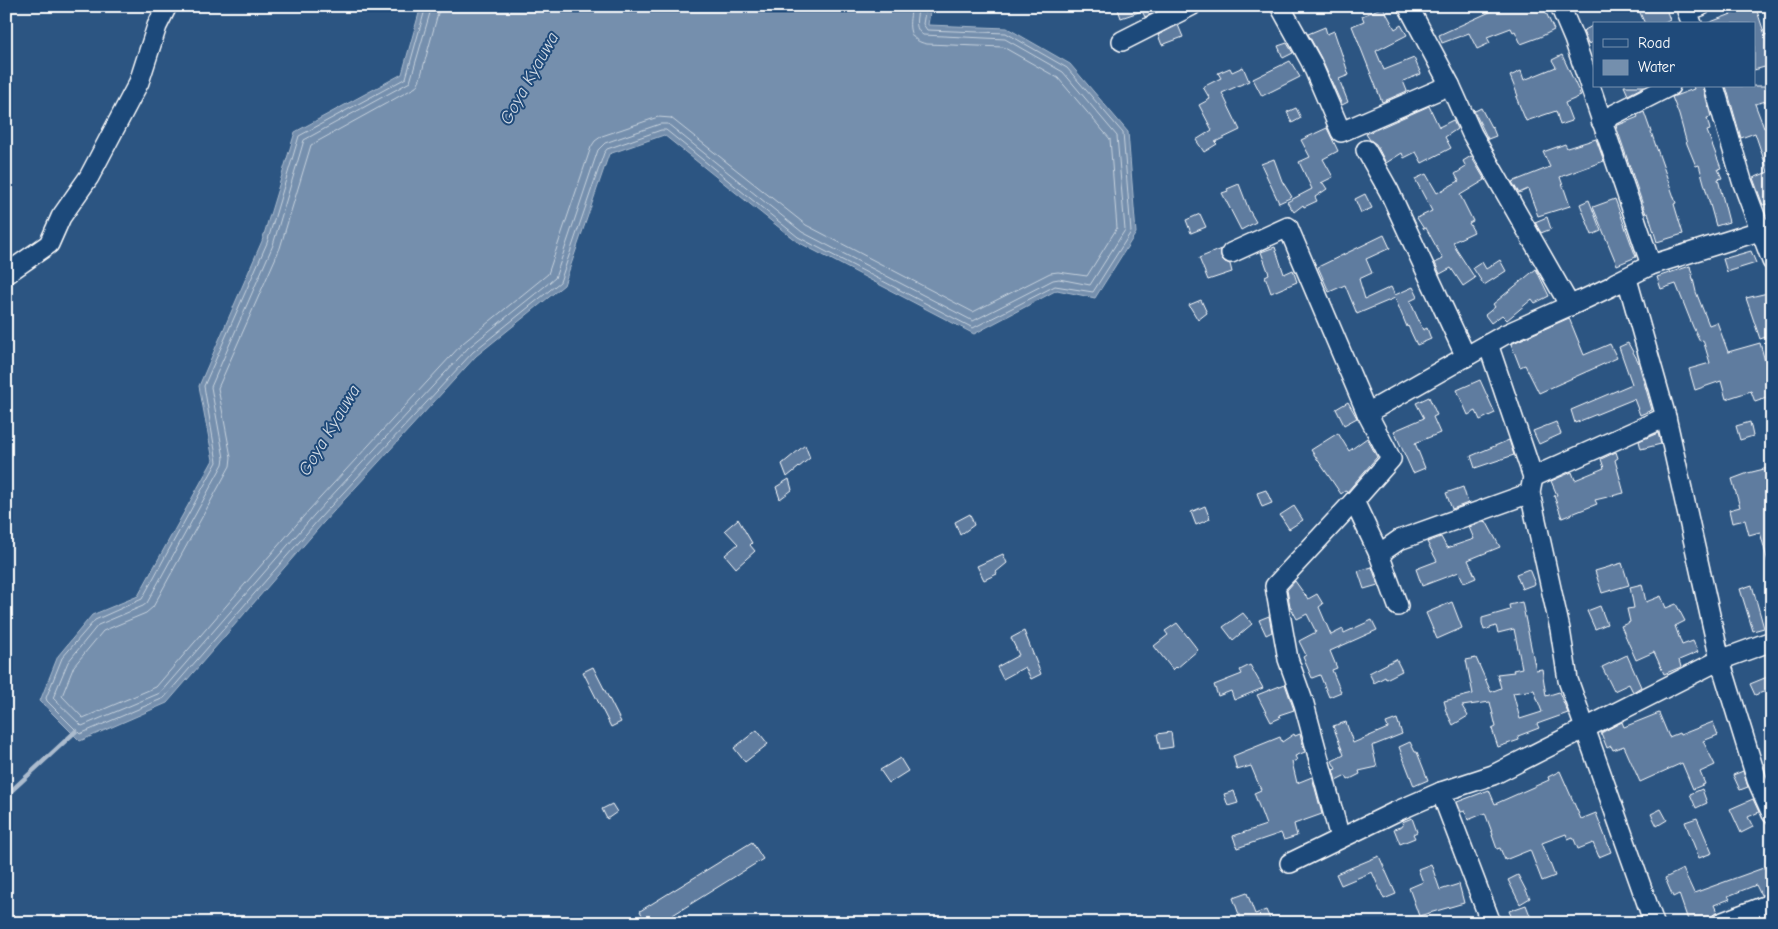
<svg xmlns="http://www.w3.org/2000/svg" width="1778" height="929" font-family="'Comic Neue',sans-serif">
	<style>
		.water { fill: #748fad; stroke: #acbcce }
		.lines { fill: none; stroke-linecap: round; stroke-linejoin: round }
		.shore { stroke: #c7d2de; stroke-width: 1 }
		.stream { stroke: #acbcce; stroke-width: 4.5 }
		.building { fill: #5e7c9f; stroke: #fff; fill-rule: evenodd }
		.minor-casing { stroke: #fff; stroke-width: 22 }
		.minor { stroke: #1f4a7a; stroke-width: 19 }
		.labels { text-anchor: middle; stroke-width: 4; stroke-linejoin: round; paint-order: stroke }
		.water-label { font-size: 18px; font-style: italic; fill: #d5dde6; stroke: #1f4a7a }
	</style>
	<rect width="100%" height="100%" fill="#2c5582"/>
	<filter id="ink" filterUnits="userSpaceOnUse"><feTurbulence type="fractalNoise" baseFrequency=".02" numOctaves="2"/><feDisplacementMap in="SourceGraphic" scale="10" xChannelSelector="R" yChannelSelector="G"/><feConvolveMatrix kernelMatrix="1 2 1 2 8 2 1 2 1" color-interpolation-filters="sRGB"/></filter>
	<g filter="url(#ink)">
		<polygon class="water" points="421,6 931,6 928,25 1007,28 1070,64 1128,132 1136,233 1095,298 1057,290 974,334 796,241 664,135 609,154 564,285 476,356 323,523 167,703 80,741 40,701 58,656 92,615 138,596 213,460 199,386 262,241 295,132 402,74"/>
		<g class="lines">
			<g class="shore">
				<polyline points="426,6 406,78 299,136 267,243 204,386 217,462 142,599 95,620 62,658 46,698 47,701 80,734 164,698 319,519 473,352 560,282 604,153 607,149 661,130 666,130 798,237 973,328 1055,286 1093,292 1131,232 1123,133 1067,68 1006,33 927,30 923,24 926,6"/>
				<path d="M432,6L410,82L304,140L273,245L211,387L224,458L223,464L147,603L143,606L98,625L68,662L53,698L82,726L160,693L314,515L468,348L555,278L598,150L605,143L660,124H668L802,232L973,321L1053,280L1059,279L1090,285L1125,230L1117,136L1063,72L1005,39L923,35C913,28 917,17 919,6"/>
				<path d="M440,6L420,79L416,87L311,145L280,248L218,388L231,457L230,466L153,607L146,613L103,631L74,666L62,696L83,718L156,687L309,510L463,343L548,274L591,147L595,141L602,136L658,117L671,118L806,225L973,312L1050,273L1058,272L1087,276L1117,228L1110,139L1058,78L1003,47L927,44C905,40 909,23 912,6"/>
			</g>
			<polyline class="stream" points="6,792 10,792 76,731"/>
		</g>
		<g class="building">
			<polygon points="1117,6 1166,6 1145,17 1142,11 1121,18"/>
			<polygon points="1503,6 1543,6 1554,30 1540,37 1521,44 1515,31 1513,32 1511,28 1487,37 1490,43 1477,49 1469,33 1442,43 1439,35"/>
			<polygon points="1637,6 1665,6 1670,20 1663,24 1645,24"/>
			<polygon points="1383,7 1395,29 1401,25 1407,35 1376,51 1384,70 1414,58 1421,74 1403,81 1407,91 1382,102 1352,26 1364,21 1362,16"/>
			<polygon points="1747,8 1748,11 1756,8 1765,35 1772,33 1772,65 1754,70 1754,24 1708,23"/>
			<polygon points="1178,25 1183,37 1162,45 1158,35"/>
			<polygon points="1594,25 1594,42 1588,44 1583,31"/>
			<polygon points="1325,27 1327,34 1334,31 1349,75 1339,79 1348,102 1342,105 1321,58 1308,34"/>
			<polygon points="1287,43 1293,53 1283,58 1278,46"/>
			<polygon points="1562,55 1581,96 1565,103 1572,121 1560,125 1556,111 1526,121 1516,97 1518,96 1510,76 1521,71 1524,80 1556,67 1552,60"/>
			<polygon points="1290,61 1300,77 1262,96 1253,79"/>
			<polygon points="1243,67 1249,81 1222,93 1240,130 1215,142 1217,144 1204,152 1196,140 1212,130 1199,105 1210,99 1203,87 1221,78 1218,73 1230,68 1232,72"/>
			<polygon points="1624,86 1645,86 1628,95"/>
			<polygon points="1693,86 1703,86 1711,117 1707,118 1710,130 1707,131 1721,168 1718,169 1722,178 1718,179 1729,222 1716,226 1699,165 1696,166 1687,144 1679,115 1672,97 1694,89"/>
			<polygon points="1726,86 1768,86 1770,100 1755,104 1764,128 1772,126 1772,203 1763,205 1753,178 1768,172 1755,133 1741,138"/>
			<polygon points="1429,106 1439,127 1453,120 1457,129 1445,137 1451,148 1422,163 1416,152 1404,158 1402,153 1386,163 1376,144 1370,140 1366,134"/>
			<polygon points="1296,108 1301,118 1292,123 1287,112"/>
			<polygon points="1481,108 1491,127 1492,126 1496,136 1488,139 1473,109 1475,111"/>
			<polygon points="1644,112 1676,203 1674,204 1683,234 1657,242 1648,213 1646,214 1616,126 1638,117 1637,115"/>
			<polygon points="1327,128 1338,151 1323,159 1333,177 1321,183 1323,183 1327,189 1315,197 1317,201 1304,207 1303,205 1294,212 1287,202 1312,189 1299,162 1310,157 1301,140"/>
			<polygon points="1596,139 1604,161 1560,177 1570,206 1538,216 1528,189 1519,193 1512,182 1550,167 1543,152 1565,144 1567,148"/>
			<polygon points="1471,156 1485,180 1460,195 1473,221 1469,223 1474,232 1453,242 1456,249 1475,278 1463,286 1451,268 1440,274 1435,263 1443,259 1426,228 1424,229 1417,218 1432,211 1415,179 1426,174 1437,193 1459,181 1455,174 1466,167 1463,161"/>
			<polygon points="1274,159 1282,181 1292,197 1279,203 1261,164"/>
			<polygon points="1239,184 1249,210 1256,222 1241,230 1222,193 1228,191 1227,189"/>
			<polygon points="1365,194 1372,208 1361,213 1355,199"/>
			<polygon points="1615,199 1636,257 1617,265 1593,207"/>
			<polygon points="1589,200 1601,231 1592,235 1580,204"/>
			<polygon points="1200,214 1206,227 1191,233 1186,220"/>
			<polygon points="1547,217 1551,229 1541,233 1535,222"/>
			<polygon points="1384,235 1390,248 1366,259 1372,273 1359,279 1365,299 1391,287 1395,295 1413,287 1418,297 1410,301 1423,330 1427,328 1431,339 1417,345 1408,326 1407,327 1395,298 1357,314 1345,285 1329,292 1318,267"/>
			<polygon points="1275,247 1284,274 1293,270 1297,282 1271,293 1265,276 1269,274 1261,252"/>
			<polygon points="1221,249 1221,258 1225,262 1230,264 1232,272 1208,280 1199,258"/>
			<polygon points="1751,251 1756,263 1727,272 1723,259"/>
			<polygon points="1500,260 1506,271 1484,285 1473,268 1482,262 1486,269"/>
			<polygon points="1690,266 1696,292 1709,325 1717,322 1728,352 1760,343 1768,372 1772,371 1772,396 1755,402 1751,391 1726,399 1721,381 1695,390 1689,369 1710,363 1703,340 1700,341 1693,327 1676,284 1661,289 1657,277"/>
			<polygon points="1536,269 1549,296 1535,303 1532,299 1507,320 1502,315 1491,323 1485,315 1495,307 1493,304"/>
			<polygon points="1772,292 1772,335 1760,339 1746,298"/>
			<polygon points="1201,300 1207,313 1198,320 1189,305"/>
			<polygon points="1569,318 1584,355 1610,344 1617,358 1539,393 1525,365 1520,367 1511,344"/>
			<polygon points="1628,343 1638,361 1652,410 1640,415 1634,399 1575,423 1571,410 1632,384 1619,347"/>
			<polygon points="1480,380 1495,413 1480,420 1476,411 1468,415 1457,390"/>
			<polygon points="1429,397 1437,415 1433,417 1440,433 1415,443 1425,468 1413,473 1394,431 1424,418 1416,403"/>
			<polygon points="1348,402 1357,418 1344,425 1336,409"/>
			<polygon points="1556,422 1561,434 1539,444 1533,431"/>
			<polygon points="1750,422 1753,436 1740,440 1736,426"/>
			<polygon points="1338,433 1349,451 1367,438 1377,457 1347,492 1345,491 1341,494 1311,450"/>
			<polygon points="1658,433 1661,444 1641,449 1639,441"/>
			<polygon points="1509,440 1514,455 1475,468 1471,456"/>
			<polygon points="805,445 810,458 787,477 782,464"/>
			<polygon points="1616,452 1618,458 1615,460 1624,493 1595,500 1597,504 1562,518 1554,496 1557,495 1551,481 1572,472 1575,480 1604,468 1601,459"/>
			<polygon points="1772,467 1772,561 1768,562 1760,532 1749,535 1745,520 1732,523 1729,510 1740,507 1732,479 1748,473"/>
			<polygon points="789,479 792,490 780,499 776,487"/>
			<polygon points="1463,487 1468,503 1452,509 1446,493"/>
			<polygon points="1266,490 1272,503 1262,507 1257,493"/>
			<polygon points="1205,506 1210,519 1196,525 1191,512"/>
			<polygon points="1294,506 1303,520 1289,529 1280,515"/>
			<polygon points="970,514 974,525 960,535 955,522"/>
			<polygon points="738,519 752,543 750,545 755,551 736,568 725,555 738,544 725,530"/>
			<polygon points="1486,521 1500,547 1468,560 1476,578 1464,583 1459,572 1422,586 1416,569 1437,561 1427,542 1441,537 1447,548 1474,539 1469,527"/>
			<polygon points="1003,554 1007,563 996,572 997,574 984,580 977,566"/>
			<polygon points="1622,563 1629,585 1602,593 1595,571"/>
			<polygon points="1372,567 1378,585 1364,589 1358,571"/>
			<polygon points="1529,569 1535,584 1522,589 1516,574"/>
			<polygon points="1295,581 1308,599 1317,594 1323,604 1319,607 1331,635 1343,629 1344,633 1372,620 1377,630 1330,651 1337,668 1332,670 1341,692 1329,697 1320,675 1312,678 1303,657 1306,655 1299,641 1316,632 1307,614 1297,619 1290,606 1287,590"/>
			<polygon points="1642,584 1646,602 1661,596 1666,608 1676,604 1685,621 1675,626 1682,645 1693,641 1698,652 1679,660 1681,667 1664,674 1654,652 1636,660 1621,626 1630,622 1627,609 1634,608 1630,587"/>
			<polygon points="1752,585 1764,628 1753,631 1740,589"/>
			<polygon points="1452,602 1462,628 1437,639 1426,613"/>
			<path d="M1522,602L1535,666L1536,670L1542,669L1546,696L1559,692L1568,713L1537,724L1539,728L1518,736L1519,740L1498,747L1492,729L1496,727L1490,702L1462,706L1468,716L1453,725L1445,709L1446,708L1444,701L1473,694L1466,660L1476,658L1491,692L1501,688L1497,674L1514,672L1513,670L1522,668L1514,629L1498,633L1496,626L1484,630L1482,623V618L1510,610L1509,605ZM1534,690L1542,712L1520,719L1513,693Z"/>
			<polygon points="1600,606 1607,624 1595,629 1587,611"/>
			<polygon points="1243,613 1252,624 1233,640 1223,627"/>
			<polygon points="1269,616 1272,632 1266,635 1259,620"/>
			<polygon points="1177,623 1198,650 1177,668 1176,667 1173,670 1154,646 1168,635 1165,631"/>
			<polygon points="1024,631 1041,674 1031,679 1025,667 1003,679 997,667 1019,655 1011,638"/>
			<polygon points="1627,655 1641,687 1633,692 1629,684 1614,691 1602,667"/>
			<polygon points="1396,659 1402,671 1386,679 1385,677 1374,683 1369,673"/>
			<polygon points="1250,665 1263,688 1234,700 1231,691 1218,696 1214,685 1242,674 1240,670"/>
			<polygon points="593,667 621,722 611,727 583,672"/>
			<polygon points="1772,675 1772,689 1755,695 1750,684"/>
			<polygon points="1285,684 1294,710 1279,715 1280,718 1271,722 1257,695"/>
			<polygon points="1659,713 1669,737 1679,733 1680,735 1713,722 1718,735 1703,741 1715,765 1700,772 1705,784 1693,789 1682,763 1640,782 1624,746 1613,750 1611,746 1607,748 1601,733 1622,722 1624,727"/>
			<polygon points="1397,719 1402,734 1372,746 1377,767 1359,771 1360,774 1348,780 1346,776 1336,781 1333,770 1336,769 1332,761 1344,755 1333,726 1346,722 1353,743 1388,728 1386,723"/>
			<polygon points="757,730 768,744 745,762 734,748"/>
			<polygon points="1171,732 1173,747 1160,749 1157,734"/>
			<polygon points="1294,734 1295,736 1300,734 1305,752 1295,756 1297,760 1292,762 1297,783 1312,777 1322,814 1294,824 1297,836 1284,840 1281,833 1237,848 1233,836 1266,825 1254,793 1261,790 1251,766 1237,770 1233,756 1280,737 1282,742"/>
			<polygon points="1410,742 1415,752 1417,752 1428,780 1414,786 1399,747"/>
			<polygon points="900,758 908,771 889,783 880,770"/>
			<polygon points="1560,771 1581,819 1596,813 1611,852 1599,857 1593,843 1578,849 1573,837 1568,839 1566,834 1542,843 1555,876 1542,881 1530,850 1505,860 1500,848 1497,849 1492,835 1493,835 1485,813 1468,820 1465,811 1461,812 1457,802 1489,790 1495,804 1549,780 1548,777"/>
			<polygon points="1743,771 1748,787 1740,790 1733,775"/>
			<polygon points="1702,789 1707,803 1696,808 1690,794"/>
			<polygon points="1234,791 1238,803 1228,806 1224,794"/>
			<polygon points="1753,799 1759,812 1748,817 1753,827 1741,833 1730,809"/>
			<polygon points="612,804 617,812 607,819 602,809"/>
			<polygon points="1661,809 1667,820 1657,826 1651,814"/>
			<polygon points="1412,818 1417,832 1413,834 1415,838 1400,844 1394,829 1403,826 1402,822"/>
			<polygon points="1697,818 1712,853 1699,858 1685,822"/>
			<polygon points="752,842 763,859 660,923 646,923 640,911"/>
			<polygon points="1379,856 1396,894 1384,899 1372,872 1341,885 1336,874"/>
			<polygon points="1431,864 1440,890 1459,884 1464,903 1419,916 1409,888 1423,882 1418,869"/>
			<polygon points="1766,867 1772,884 1772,892 1761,895 1756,885 1728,896 1730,899 1714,905 1717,912 1712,916 1710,919 1702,923 1689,923 1679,894 1673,897 1665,878 1683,869 1694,893"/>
			<polygon points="1518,875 1530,898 1520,904 1508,880"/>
			<polygon points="1247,893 1255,914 1266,910 1270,919 1262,923 1236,923 1241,920 1233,898"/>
			<polygon points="1526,905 1533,923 1514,923 1509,911"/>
		</g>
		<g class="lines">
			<g class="minor-casing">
				<g id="minor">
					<polyline points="1280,6 1311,62 1341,132 1450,85"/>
					<polyline points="1408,6 1450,85 1472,134 1570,306 1627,279 1666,417 1720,660 1757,780 1772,814"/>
					<polyline points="1560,6 1574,39 1651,265"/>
					<polyline points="1692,24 1687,11 1701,6"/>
					<polyline points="1122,41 1191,6"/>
					<polyline points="1714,86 1742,181 1772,261"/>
					<polyline points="1601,121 1670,86"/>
					<polyline points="1366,150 1389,191 1466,357"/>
					<polyline points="1231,253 1288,227 1367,413 1391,459 1354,501 1379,554 1398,606"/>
					<polyline points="6,274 49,244 61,217 89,177 139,82 157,26 167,6"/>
					<polyline points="1615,283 1651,265 1772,227"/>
					<polyline points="1488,344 1533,477 1530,493 1560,629 1568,680 1654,923"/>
					<polyline points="1367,413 1504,335 1580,301"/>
					<polyline points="1533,477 1666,417"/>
					<polyline points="1379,554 1399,540 1530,493"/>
					<polyline points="1441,792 1491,923"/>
					<polyline points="1340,838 1304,704 1288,659 1275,586 1354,501"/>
					<polyline points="1290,863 1395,812 1441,792 1493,775 1720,660 1772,641"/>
					<polyline points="1720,923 1772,903"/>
				</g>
			</g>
			<use href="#minor" class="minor"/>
		</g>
	</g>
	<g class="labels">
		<g class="water-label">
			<text transform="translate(529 78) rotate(-61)" y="6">Goya Kyauwa</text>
			<text transform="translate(329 430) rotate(-59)" y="6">Goya Kyauwa</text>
		</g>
	</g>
	<rect width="1778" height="929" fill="none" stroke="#1f4a7a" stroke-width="25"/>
	<rect x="12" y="12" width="1753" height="904" fill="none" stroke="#fff" stroke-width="2" filter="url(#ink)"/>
	<rect x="1593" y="22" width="162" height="65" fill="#1f4a7a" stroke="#7992af"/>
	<rect x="1603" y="39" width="25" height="8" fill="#1f4a7a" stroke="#7992af"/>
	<text x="1638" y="48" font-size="15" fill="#ffffff">Road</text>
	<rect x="1603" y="60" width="25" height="15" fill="#748fad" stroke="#7992af"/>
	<text x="1638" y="72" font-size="15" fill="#ffffff">Water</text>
</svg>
